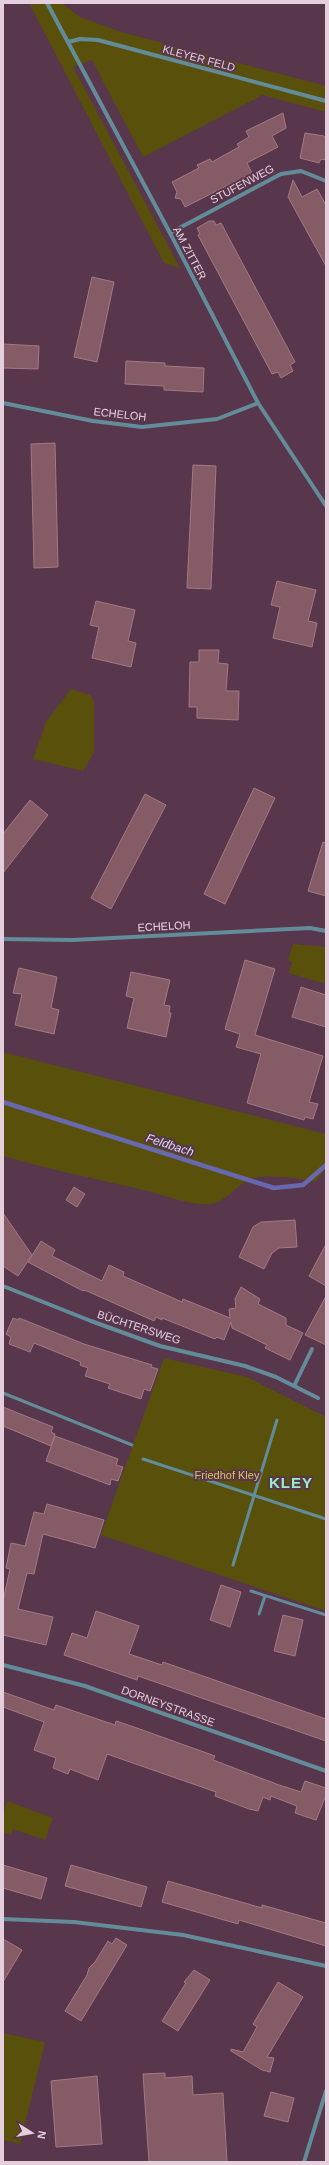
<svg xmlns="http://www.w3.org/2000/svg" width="329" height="2165" font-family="Helvetica,sans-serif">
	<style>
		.green { fill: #59500c }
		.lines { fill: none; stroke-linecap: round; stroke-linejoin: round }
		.stream { stroke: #6768b0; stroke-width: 4.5 }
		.building { fill: #855b66; stroke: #a57884 }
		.service { stroke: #638c9a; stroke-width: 3 }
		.minor { stroke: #638c9a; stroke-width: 4 }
		.labels { text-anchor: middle; stroke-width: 4; stroke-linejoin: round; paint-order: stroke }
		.street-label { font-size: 11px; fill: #e5cfdc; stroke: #58364c }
		.park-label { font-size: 11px; fill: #d8c74e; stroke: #58364c }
		.water-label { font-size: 12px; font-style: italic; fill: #d7d9ed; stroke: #58364c }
		.district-label { font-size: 15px; font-weight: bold; letter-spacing: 1px; fill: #9bedc4; stroke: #58364c }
	</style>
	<rect width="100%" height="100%" fill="#58364c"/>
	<g class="green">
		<polygon points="29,3 62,3 80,17 121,32 326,86 326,112 263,95 143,157 92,60 73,67 180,268 164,263"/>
		<polygon points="71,689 90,695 94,702 94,752 83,771 33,759 46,722"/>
		<polygon points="293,944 326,947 326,984 289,973 292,962 288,960"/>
		<path d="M3,1052L326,1134V1168L316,1181C297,1179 274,1174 255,1178C238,1181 229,1201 211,1204C194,1206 168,1197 151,1192C102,1180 52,1170 3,1156Z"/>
		<polygon points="164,1358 247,1377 326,1417 326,1611 101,1535"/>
		<polygon points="7,1801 53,1818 45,1840 13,1829 11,1835 3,1832 3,1815"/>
		<polygon points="3,2033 45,2042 20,2144 3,2140"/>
	</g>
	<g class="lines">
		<polyline class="stream" points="3,1102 274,1188 303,1185 326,1165"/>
	</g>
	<g class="building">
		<polygon points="283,113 286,128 272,136 278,147 247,163 252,173 185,207 181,199 175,198 177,192 172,182 199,168 197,165 210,159 212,162 239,147 237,144 249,137 246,131"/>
		<polygon points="305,133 324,136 326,140 326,160 321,159 319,163 300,158"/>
		<polygon points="293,180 302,197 317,189 326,205 326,266 288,197"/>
		<polygon points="209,221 214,221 216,225 221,223 295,362 290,365 293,371 281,378 278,372 272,374 198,235 200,234 197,228"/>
		<polygon points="92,277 114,282 97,362 74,357"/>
		<polygon points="3,344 39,346 38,369 3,368"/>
		<polygon points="126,361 165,363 165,366 204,368 203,392 164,390 164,386 125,384"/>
		<polygon points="55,443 58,567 34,568 31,444"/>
		<polygon points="193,465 216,466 211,589 187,588"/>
		<polygon points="277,581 316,590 308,621 317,623 312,647 273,638 280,607 271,605"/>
		<polygon points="96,601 135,610 128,641 136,643 131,667 92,658 99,627 90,625"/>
		<polygon points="199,650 219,650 218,663 228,664 226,691 239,691 238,720 197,718 197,707 189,707 190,662 199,662"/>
		<polygon points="254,788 275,798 225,904 204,894"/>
		<polygon points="145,794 166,805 111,909 91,898"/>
		<polygon points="30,800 48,815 3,873 3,834"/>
		<polygon points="323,842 326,843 326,896 308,891"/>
		<polygon points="245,960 275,969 255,1035 323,1056 309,1102 318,1104 313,1119 305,1117 304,1120 247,1103 261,1054 236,1047 240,1034 225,1029"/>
		<polygon points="19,968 57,977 51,1008 59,1010 54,1034 15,1025 22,994 13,993"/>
		<polygon points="131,972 170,980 164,1005 170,1006 169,1013 171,1013 166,1037 127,1028 134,998 126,996"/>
		<polygon points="301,987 326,995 326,1027 292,1017"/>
		<polygon points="74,1187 85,1194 77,1207 66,1200"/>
		<polygon points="3,1213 32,1255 18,1276 3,1266"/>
		<polygon points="295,1220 297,1247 279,1248 272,1253 264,1269 239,1257 253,1227 261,1222"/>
		<polygon points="41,1241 55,1250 52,1256 102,1281 109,1265 124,1272 123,1276 182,1302 183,1299 230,1318 229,1309 236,1308 235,1299 241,1287 260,1299 258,1304 286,1318 286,1325 303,1333 290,1360 265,1348 267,1345 232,1328 231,1322 224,1340 217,1337 215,1339 162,1318 162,1320 156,1317 154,1321 87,1291 81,1290 28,1262"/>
		<polygon points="326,1244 326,1286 309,1276"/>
		<polygon points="326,1296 326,1345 305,1335"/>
		<polygon points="13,1318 18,1320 19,1318 84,1344 152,1365 151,1367 158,1369 150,1391 144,1389 141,1399 108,1388 110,1384 85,1376 88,1368 80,1365 81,1362 34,1343 30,1352 9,1344 11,1337 6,1334"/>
		<polygon points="3,1407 53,1427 51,1432 55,1434 51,1446 3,1426"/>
		<polygon points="55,1436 118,1459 116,1465 123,1467 118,1481 111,1479 110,1485 46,1461"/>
		<polygon points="47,1504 104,1520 95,1548 43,1534 34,1574 27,1573 18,1609 53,1617 46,1645 3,1635 3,1601 10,1569 6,1568 11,1543 25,1546 34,1512 44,1514"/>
		<polygon points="221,1585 241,1592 230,1627 210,1620"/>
		<polygon points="96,1611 139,1626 129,1654 162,1665 163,1662 326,1719 326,1741 138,1676 137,1680 64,1655 72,1633 87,1638"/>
		<polygon points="283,1615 303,1620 295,1656 274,1651"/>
		<polygon points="3,1692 54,1710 56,1705 115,1725 116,1721 134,1727 215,1756 213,1760 279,1785 301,1792 305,1781 326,1788 326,1795 316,1820 295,1813 297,1806 271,1796 270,1800 263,1797 258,1811 249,1809 215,1796 216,1792 107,1754 98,1780 70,1769 68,1774 53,1768 56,1758 34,1750 44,1722 3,1707"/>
		<polygon points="3,1865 47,1878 41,1899 3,1888"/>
		<polygon points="71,1865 147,1887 141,1907 65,1886"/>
		<polygon points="168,1881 262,1908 262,1905 326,1923 326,1946 239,1920 238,1924 162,1902"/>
		<polygon points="116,1938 127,1945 81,2021 65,2011 87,1975 89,1968 95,1962 108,1941 112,1944"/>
		<polygon points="3,1939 22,1950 3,1982"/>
		<polygon points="194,1970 210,1980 178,2031 162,2021 186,1983 184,1982"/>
		<polygon points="278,1982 303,1997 267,2057 274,2058 270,2072 262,2070 231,2051 231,2049 243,2052 257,2027 253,2024"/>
		<polygon points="165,2073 165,2078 192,2076 193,2095 223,2093 227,2162 149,2162 143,2074"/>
		<polygon points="97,2076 102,2144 56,2147 51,2081"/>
		<polygon points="271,2092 294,2098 288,2122 264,2116"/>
	</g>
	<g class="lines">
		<g class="service">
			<polyline points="3,1393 132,1445"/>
			<polyline points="143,1459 326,1519"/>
			<polyline points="233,1565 277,1420"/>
			<polyline points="251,1591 326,1615"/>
			<polyline points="259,1614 265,1596"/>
		</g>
		<g class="minor">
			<polyline points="47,3 170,233 258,403 326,506"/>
			<polyline points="68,42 80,39 98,40 326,101"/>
			<polyline points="170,233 281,174 301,171 326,181"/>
			<polyline points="3,403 93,421 142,427 217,419 258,403"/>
			<polyline points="3,939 73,940 310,928 326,931"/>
			<polyline points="3,1286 91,1321 160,1346 245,1366 276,1377 318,1398"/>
			<polyline points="294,1386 312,1349"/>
			<polyline points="3,1665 85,1686 326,1771"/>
			<polyline points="3,1919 74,1922 183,1935 326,1966"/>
			<polyline points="304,2162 326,2091"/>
		</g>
	</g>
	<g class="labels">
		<g class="street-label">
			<text transform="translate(199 58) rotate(15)" y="4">KLEYER FELD</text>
			<text transform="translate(242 184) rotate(-28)" y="4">STUFENWEG</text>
			<text transform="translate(190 253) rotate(62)" y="4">AM ZITTER</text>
			<text transform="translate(120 414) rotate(6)" y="4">ECHELOH</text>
			<text transform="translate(164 926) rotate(-3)" y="4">ECHELOH</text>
			<text transform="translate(139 1327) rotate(18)" y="4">BÜCHTERSWEG</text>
			<text transform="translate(168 1706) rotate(20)" y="4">DORNEYSTRASSE</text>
		</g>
		<g class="park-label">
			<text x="227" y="1479">Friedhof Kley</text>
		</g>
		<g class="water-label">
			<text transform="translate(170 1145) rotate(18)" y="4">Feldbach</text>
		</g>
		<g class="district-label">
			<text x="291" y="1488">KLEY</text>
		</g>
	</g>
	<rect width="329" height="2165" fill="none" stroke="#e5cfdc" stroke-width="8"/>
	<g transform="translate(32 2133) rotate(101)" stroke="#58364c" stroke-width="3" paint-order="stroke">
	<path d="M0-3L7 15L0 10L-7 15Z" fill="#e5cfdc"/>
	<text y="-6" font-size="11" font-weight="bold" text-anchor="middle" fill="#e5cfdc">N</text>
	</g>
</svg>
